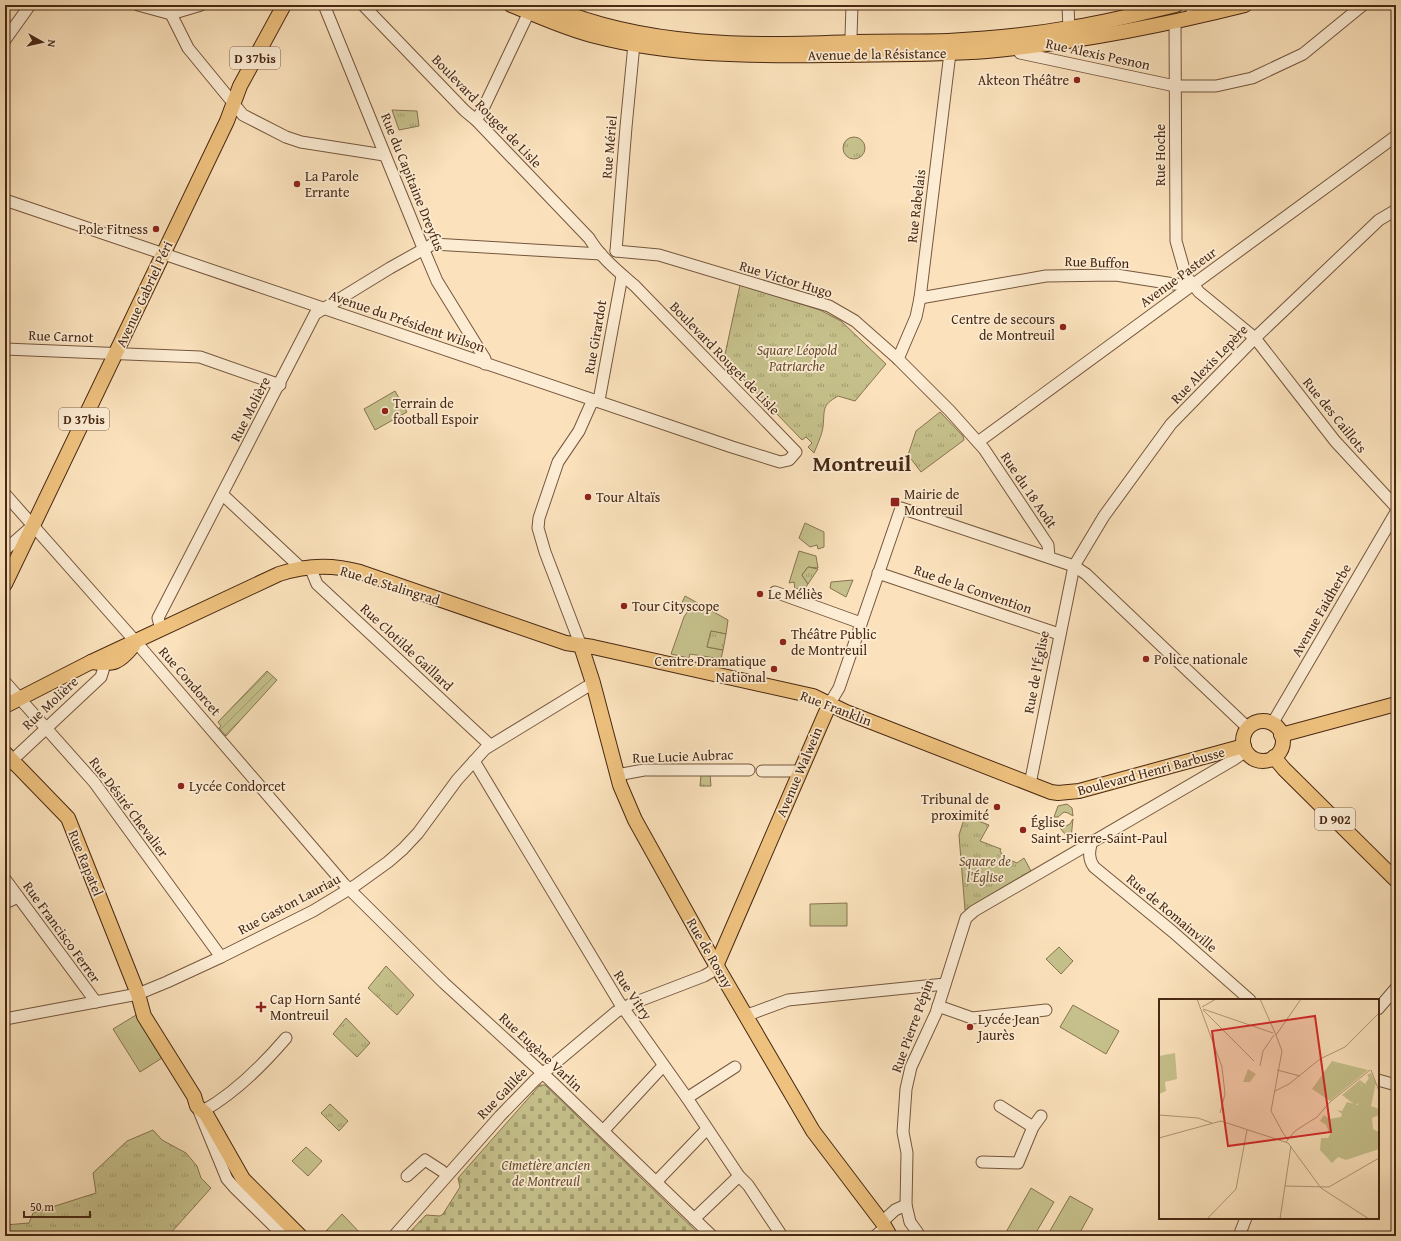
<svg xmlns="http://www.w3.org/2000/svg" width="1401" height="1241" font-family="'Gentium Book Plus',serif">
	<style>
		.grass { fill: #c6c18c; stroke: #877450 }
		.cemetery { fill: url(#cemetery-stones); stroke: #877450 }
		.park { fill: url(#park-tufts); stroke: #877450 }
		.garden { fill: url(#garden-furrows); stroke: #877450 }
		.lines { fill: none; stroke-linecap: round; stroke-linejoin: round }
		.minor-casing { stroke: #75563d; stroke-width: 13 }
		.major-casing { stroke: #482813; stroke-width: 16 }
		.minor { stroke: #fcecd3; stroke-width: 11 }
		.major { stroke: #eec17e; stroke-width: 14 }
		.poi-dot { fill: #8f2418; stroke: #fcecd3; stroke-width: 1.5 }
		.labels { text-anchor: middle; stroke-width: 3.5; stroke-linejoin: round; paint-order: stroke }
		.shield { fill: #fcecd3; stroke: #7e634d; stroke-width: 1 }
		.shield-label { font-size: 13px; font-weight: bold; fill: #482813 }
		.street-label { font-size: 14px; fill: #482813; stroke: #fcecd3 }
		.poi-label { font-size: 14px; fill: #482813; stroke: #fcecd3; text-anchor: start }
		.park-label { font-size: 14px; font-style: italic; fill: #684e31; stroke: #fcecd3 }
		.town-label { font-size: 22px; font-weight: bold; fill: #482813; stroke: #fcecd3 }
		.inset-road { fill: none; stroke: #b39878; stroke-width: 1 }
		.view { fill: #d62828; fill-opacity: 0.15; stroke: #d62828; stroke-width: 2 }
		.inset-edge { fill: none; stroke: #482813; stroke-width: 2 }
	</style>
	<defs>
		<pattern id="cemetery-stones" width="16" height="16" patternUnits="userSpaceOnUse"><rect width="16" height="16" fill="#c6c18c"/><path d="M2 7V4a2 2 0 0 1 4 0v3zM10 15v-3a2 2 0 0 1 4 0v3z" fill="#a39d71"/></pattern>
		<pattern id="park-tufts" width="24" height="20" patternUnits="userSpaceOnUse"><rect width="24" height="20" fill="#c6c18c"/><path d="M3 7l-1-3M5 7V3M7 7l1-3M15 17l-1-3M17 17v-4M19 17l1-3" fill="none" stroke="#a39d71"/></pattern>
		<pattern id="garden-furrows" width="10" height="10" patternUnits="userSpaceOnUse"><rect width="10" height="10" fill="#c6c18c"/><path d="M-1 1l2-2M0 10L10 0M9 11l2-2" fill="none" stroke="#a39d71"/></pattern>
	</defs>
	<rect width="100%" height="100%" fill="#fbe2bc"/>
	<filter id="stains"><feTurbulence type="fractalNoise" baseFrequency=".005" numOctaves="4"/><feColorMatrix values="0 0 0 0 .2 0 0 0 0 .09 0 0 0 0 .02 0 0 0 .5 -.17"/></filter>
	<radialGradient id="worn" r=".72"><stop offset=".6" stop-color="#630" stop-opacity="0"/><stop offset="1" stop-color="#630" stop-opacity=".3"/></radialGradient>
	<g class="grass">
		<polygon points="395,391 407,412 375,430 364,409"/>
		<polygon points="805,523 824,532 824,547 818,549 817,545 810,547 799,538"/>
		<polygon points="799,551 816,556 818,568 808,567 802,575 808,584 806,587 795,589 794,582 789,583"/>
		<polygon points="853,580 846,597 830,588 831,582"/>
		<polygon points="685,596 728,620 726,634 711,631 707,647 723,650 721,659 690,654 689,658 671,654 684,617 690,608 681,605"/>
		<polygon points="1067,804 1072,808 1073,816 1068,813 1064,812 1058,817 1054,817 1058,806"/>
		<polygon points="1073,819 1071,838 1069,839 1056,823 1066,826 1070,824"/>
		<polygon points="847,903 847,926 810,926 810,904"/>
		<polygon points="1059,947 1073,961 1061,974 1046,959"/>
		<polygon points="1073,1005 1119,1031 1106,1054 1060,1027"/>
		<polygon points="136,1015 162,1058 140,1072 113,1029"/>
		<polygon points="306,1147 322,1161 308,1176 292,1161"/>
		<polygon points="1031,1188 1054,1202 1034,1236 1008,1236 1005,1234"/>
		<polygon points="1070,1196 1093,1209 1078,1236 1047,1236"/>
		<polygon points="342,1214 363,1236 326,1231"/>
	</g>
	<polygon class="cemetery" points="540,1085 545,1085 701,1236 406,1236 426,1215 440,1216 443,1214 460,1187 458,1178"/>
	<g class="park">
		<polygon points="392,110 417,111 419,126 399,130"/>
		<circle cx="854" cy="148" r="11"/>
		<path d="M740,285L820,310L841,321L886,364L855,401L838,396C821,406 825,409 823,427C822,435 817,445 814,453L808,447L812,443L806,437L802,440L724,359Z"/>
		<polygon points="940,412 963,436 964,440 921,472 908,455 916,431"/>
		<polygon points="808,567 818,569 808,584 802,575"/>
		<polygon points="711,631 726,634 723,650 707,647"/>
		<polygon points="710,774 711,786 700,786 701,775"/>
		<polygon points="965,816 989,825 980,841 1001,849 1000,851 1005,858 1017,863 1024,858 1031,871 965,910 959,835"/>
		<polygon points="386,966 414,995 397,1015 368,988"/>
		<polygon points="346,1018 370,1043 357,1057 333,1034"/>
		<polygon points="330,1104 348,1121 339,1131 321,1113"/>
		<polygon points="153,1130 162,1140 186,1153 197,1166 201,1178 211,1188 168,1236 5,1236 5,1225 29,1223 33,1213 96,1193 93,1173 127,1141"/>
	</g>
	<polygon class="garden" points="267,671 277,680 226,736 219,728 221,726 218,722"/>
	<g class="lines">
		<g class="minor-casing">
			<g id="minor">
				<polyline points="138,5 171,14 201,5"/>
				<polyline points="324,5 423,248 437,281 485,359 485,364"/>
				<polyline points="1068,5 1069,29"/>
				<polyline points="1191,5 1194,18"/>
				<polyline points="171,14 188,48 243,115 286,137 301,142 384,155"/>
				<polyline points="1175,21 1176,241 1186,276 1199,292 1255,338 1335,441 1396,507"/>
				<polyline points="851,37 852,5"/>
				<polyline points="5,40 30,5"/>
				<polyline points="1017,48 1020,53 1175,86 1216,86 1252,78 1303,54 1363,5"/>
				<polyline points="476,120 482,111 529,12"/>
				<path d="M5,200L732,447L780,462L789,460L796,452L635,286C619,272 601,258 589,238L476,120L465,111L363,5"/>
				<polyline points="616,251 659,255 829,306 855,321 898,359 950,411 984,449 1048,545 1049,557"/>
				<polyline points="616,251 626,127 634,44"/>
				<polyline points="920,298 1046,276 1116,275 1174,284 1193,285"/>
				<polyline points="5,349 200,357 280,385"/>
				<polyline points="898,359 916,317 920,298 950,53"/>
				<polyline points="978,442 1396,136"/>
				<polyline points="5,494 136,642 344,884 444,983 551,1081 712,1236"/>
				<polyline points="223,495 301,568"/>
				<polyline points="5,550 31,527"/>
				<polyline points="310,567 317,584 490,745"/>
				<polyline points="878,573 1059,634"/>
				<polyline points="775,592 861,623"/>
				<polyline points="161,629 158,618 315,314 390,268 433,244 601,254"/>
				<polyline points="581,646 545,552 538,528 539,518 558,462 579,431 591,404 598,399 600,395 622,276"/>
				<polyline points="5,682 94,782 221,957"/>
				<polyline points="830,703 839,688 901,508 1074,566 1086,574 1248,728"/>
				<polyline points="1272,724 1396,512"/>
				<polyline points="474,761 619,1002 687,1098 739,1176 748,1185 782,1236"/>
				<polyline points="5,767 101,677 105,664 104,657"/>
				<polyline points="762,771 799,771"/>
				<polyline points="617,775 644,770 749,770"/>
				<polyline points="1030,784 1074,566 1104,516 1171,424 1255,338 1379,220 1396,210"/>
				<path d="M1092,841C1089,851 1088,859 1094,867L1173,932L1250,1000"/>
				<polyline points="5,879 96,1002"/>
				<polyline points="5,903 18,897"/>
				<polyline points="938,1006 972,1018 1046,1010"/>
				<polyline points="1378,1009 1396,988"/>
				<polyline points="746,1014 753,1013 788,1000 945,984"/>
				<polyline points="5,1019 138,994 167,982 221,957 313,911 356,885 388,862 403,849 418,833 457,780 485,749 593,683"/>
				<polyline points="1378,1080 1396,1085"/>
				<polyline points="687,1098 735,1067"/>
				<polyline points="197,1106 227,1179 234,1187 284,1236"/>
				<polyline points="1000,1106 1033,1127"/>
				<path d="M203,1111C235,1093 262,1066 286,1038"/>
				<polyline points="603,1131 663,1066"/>
				<polyline points="982,1162 1018,1163 1033,1127 1041,1116"/>
				<polyline points="407,1176 425,1160 442,1171"/>
				<polyline points="656,1182 707,1129"/>
				<polyline points="694,1219 739,1176"/>
				<polyline points="882,1222 895,1210 906,1205"/>
				<polyline points="394,1236 500,1116 535,1080 616,1012 631,1004 704,976 711,972 716,966"/>
				<polyline points="875,1236 880,1232"/>
				<polyline points="920,1236 910,1222 906,1205 907,1153 903,1132 906,1089 911,1067 936,1013 966,918 974,911 1233,760 1246,751"/>
				<polyline points="1239,1236 1246,1218"/>
			</g>
		</g>
		<g class="major-casing">
			<g id="major">
				<path d="M511,5C539,16 566,29 595,36C672,56 752,56 830,55C882,54 935,55 987,51C1074,43 1161,26 1245,5"/>
				<path d="M546,5C645,48 750,46 855,42C886,41 917,42 948,41C988,39 1030,35 1069,28C1105,23 1141,13 1176,5"/>
				<polyline points="5,584 227,121 240,86 284,5"/>
				<polyline points="581,646 593,683 620,785 635,820 708,951 813,1131 882,1222 890,1236"/>
				<path d="M91,662C114,665 119,663 133,646"/>
				<path d="M5,706L91,662L279,574C306,565 332,564 360,572L566,643L593,647L813,696L846,712L1051,792L1058,793L1079,791L1244,746"/>
				<circle cx="1263" cy="741" r="20"/>
				<polyline points="1281,735 1396,704"/>
				<polyline points="5,753 68,818 138,994 144,1016 194,1096 197,1106 206,1114 243,1179 300,1236"/>
				<polyline points="1274,757 1284,769 1396,880"/>
				<polyline points="716,966 830,703"/>
			</g>
		</g>
		<use href="#minor" class="minor"/>
		<use href="#major" class="major"/>
	</g>
	<g class="poi-dot">
		<circle cx="1077" cy="80" r="4"/>
		<circle cx="297" cy="184" r="4"/>
		<circle cx="156" cy="229" r="4"/>
		<circle cx="1063" cy="327" r="4"/>
		<circle cx="385" cy="411" r="4"/>
		<circle cx="588" cy="497" r="4"/>
		<rect x="890" y="497" width="10" height="10" rx="2"/>
		<circle cx="760" cy="594" r="4"/>
		<circle cx="624" cy="606" r="4"/>
		<circle cx="783" cy="642" r="4"/>
		<circle cx="1146" cy="659" r="4"/>
		<circle cx="774" cy="669" r="4"/>
		<circle cx="181" cy="786" r="4"/>
		<circle cx="997" cy="807" r="4"/>
		<circle cx="1023" cy="830" r="4"/>
		<path d="M259 1001h4v4h4v4h-4v4h-4v-4h-4v-4h4z"/>
		<circle cx="970" cy="1027" r="4"/>
	</g>
	<g class="labels">
		<g class="shield">
			<rect x="230" y="47" width="50" height="22" rx="3"/>
			<rect x="59" y="408" width="50" height="22" rx="3"/>
			<rect x="1315" y="808" width="40" height="22" rx="3"/>
		</g>
		<g class="shield-label">
			<text x="255" y="63">D 37bis</text>
			<text x="84" y="424">D 37bis</text>
			<text x="1335" y="824">D 902</text>
		</g>
		<g class="street-label">
			<text transform="translate(877 54) rotate(-1)" y="5">Avenue de la Résistance</text>
			<text transform="translate(1098 54) rotate(12)" y="5">Rue Alexis Pesnon</text>
			<text transform="translate(487 111) rotate(46)" y="5">Boulevard Rouget de Lisle</text>
			<text transform="translate(609 147) rotate(-85)" y="5">Rue Mériel</text>
			<text transform="translate(1160 155) rotate(-90)" y="5">Rue Hoche</text>
			<text transform="translate(413 182) rotate(68)" y="5">Rue du Capitaine Dreyfus</text>
			<text transform="translate(916 206) rotate(-83)" y="5">Rue Rabelais</text>
			<text transform="translate(1097 262) rotate(2)" y="5">Rue Buffon</text>
			<text transform="translate(1178 277) rotate(-36)" y="5">Avenue Pasteur</text>
			<text transform="translate(786 279) rotate(17)" y="5">Rue Victor Hugo</text>
			<text transform="translate(144 294) rotate(-65)" y="5">Avenue Gabriel Péri</text>
			<text transform="translate(407 321) rotate(19)" y="5">Avenue du Président Wilson</text>
			<text transform="translate(61 336) rotate(2)" y="5">Rue Carnot</text>
			<text transform="translate(595 337) rotate(-80)" y="5">Rue Girardot</text>
			<text transform="translate(725 358) rotate(46)" y="5">Boulevard Rouget de Lisle</text>
			<text transform="translate(1209 364) rotate(-46)" y="5">Rue Alexis Lepère</text>
			<text transform="translate(250 409) rotate(-63)" y="5">Rue Molière</text>
			<text transform="translate(1335 415) rotate(51)" y="5">Rue des Caillots</text>
			<text transform="translate(1029 490) rotate(56)" y="5">Rue du 18 Août</text>
			<text transform="translate(390 585) rotate(17)" y="5">Rue de Stalingrad</text>
			<text transform="translate(973 589) rotate(19)" y="5">Rue de la Convention</text>
			<text transform="translate(1321 610) rotate(-60)" y="5">Avenue Faidherbe</text>
			<text transform="translate(407 647) rotate(43)" y="5">Rue Clotilde Gaillard</text>
			<text transform="translate(1036 672) rotate(-79)" y="5">Rue de l'Église</text>
			<text transform="translate(190 681) rotate(49)" y="5">Rue Condorcet</text>
			<text transform="translate(50 703) rotate(-43)" y="5">Rue Molière</text>
			<text transform="translate(836 708) rotate(21)" y="5">Rue Franklin</text>
			<text transform="translate(683 756) rotate(-2)" y="5">Rue Lucie Aubrac</text>
			<text transform="translate(1151 771) rotate(-15)" y="5">Boulevard Henri Barbusse</text>
			<text transform="translate(799 772) rotate(-67)" y="5">Avenue Walwein</text>
			<text transform="translate(129 807) rotate(53)" y="5">Rue Désiré Chevalier</text>
			<text transform="translate(86 863) rotate(68)" y="5">Rue Rapatel</text>
			<text transform="translate(289 904) rotate(-28)" y="5">Rue Gaston Lauriau</text>
			<text transform="translate(1172 913) rotate(40)" y="5">Rue de Romainville</text>
			<text transform="translate(62 932) rotate(54)" y="5">Rue Francisco Ferrer</text>
			<text transform="translate(710 953) rotate(60)" y="5">Rue de Rosny</text>
			<text transform="translate(633 995) rotate(56)" y="5">Rue Vitry</text>
			<text transform="translate(912 1026) rotate(-70)" y="5">Rue Pierre Pépin</text>
			<text transform="translate(541 1052) rotate(43)" y="5">Rue Eugène Varlin</text>
			<text transform="translate(502 1093) rotate(-46)" y="5">Rue Galilée</text>
		</g>
		<g class="poi-label">
			<text x="1069" y="85" text-anchor="end">Akteon Théâtre</text>
			<text x="305" y="181">La Parole<tspan x="305" dy="16">Errante</tspan></text>
			<text x="148" y="234" text-anchor="end">Pole Fitness</text>
			<text x="1055" y="324" text-anchor="end">Centre de secours<tspan x="1055" dy="16">de Montreuil</tspan></text>
			<text x="393" y="408">Terrain de<tspan x="393" dy="16">football Espoir</tspan></text>
			<text x="904" y="499">Mairie de<tspan x="904" dy="16">Montreuil</tspan></text>
			<text x="596" y="502">Tour Altaïs</text>
			<text x="768" y="599">Le Méliès</text>
			<text x="632" y="611">Tour Cityscope</text>
			<text x="791" y="639">Théâtre Public<tspan x="791" dy="16">de Montreuil</tspan></text>
			<text x="1154" y="664">Police nationale</text>
			<text x="766" y="666" text-anchor="end">Centre Dramatique<tspan x="766" dy="16">National</tspan></text>
			<text x="189" y="791">Lycée Condorcet</text>
			<text x="989" y="804" text-anchor="end">Tribunal de<tspan x="989" dy="16">proximité</tspan></text>
			<text x="1031" y="827">Église<tspan x="1031" dy="16">Saint-Pierre-Saint-Paul</tspan></text>
			<text x="270" y="1004">Cap Horn Santé<tspan x="270" dy="16">Montreuil</tspan></text>
			<text x="978" y="1024">Lycée Jean<tspan x="978" dy="16">Jaurès</tspan></text>
		</g>
		<g class="park-label">
			<text x="797" y="355">Square Léopold<tspan x="797" dy="16">Patriarche</tspan></text>
			<text x="985" y="866">Square de<tspan x="985" dy="16">l'Église</tspan></text>
			<text x="546" y="1170">Cimetière ancien<tspan x="546" dy="16">de Montreuil</tspan></text>
		</g>
		<g class="town-label">
			<text x="862" y="471">Montreuil</text>
		</g>
	</g>
	<g transform="translate(1159 999)">
		<rect width="220" height="220" fill="#fbe2bc"/>
		<path d="M173,62L209,71L171,102L153,90ZM201,81L203,88L200,104L196,106L183,96Z" fill="#c6c18c"/>
		<path d="M16,54L18,80L6,83L7,92L0,95V57ZM89,70L97,75L91,83H84ZM212,74L217,84L212,107L220,110V116L213,119L214,130L220,133V150L187,161L179,158L173,164L161,151L162,139H169L171,135L167,126L161,122L165,116L170,120L182,118L183,115L178,111L183,112L188,103L199,106L201,89L203,87L201,81L206,85L210,79L208,76Z" fill="#c6c18c"/>
		<path class="inset-road" d="M38,0L63,68L66,95L61,114M101,0L117,36M43,8L57,0M44,10L114,34M44,11L95,62M117,36L123,52L112,112L123,132M117,36L142,0M101,67L104,52L115,36M118,71L141,77M212,71L220,92M116,92L130,85L161,60L186,48L220,14M0,116L39,119L53,124M122,131L129,141M0,139L62,122L129,144L162,189L210,220M127,143L136,132L158,118L171,103L211,71M126,187L170,188L220,159M48,220L77,190L88,131M121,220L132,147"/>
		<path class="view" d="M156,17L172,133L69,147L53,32Z"/>
		<rect width="220" height="220" class="inset-edge"/>
	</g>
	<rect width="1401" height="1241" fill="none" stroke="#fbe2bc" stroke-width="20"/>
	<rect x="6" y="6" width="1389" height="1229" fill="none" stroke="#482813" stroke-width="2"/>
	<rect x="10" y="10" width="1381" height="1221" fill="none" stroke="#482813"/>
	<g transform="translate(42 42) rotate(98)" stroke="#fcecd3" stroke-width="3" paint-order="stroke">
	<path d="M0-3L7 15L0 10L-7 15Z" fill="#482813"/>
	<text y="-6" font-size="11" font-weight="bold" text-anchor="middle" fill="#482813">N</text>
	</g>
	<path d="M24 1211v6h66v-6" fill="none" stroke="#482813" stroke-width="2"/>
	<text x="30" y="1211" font-size="12" fill="#482813" stroke="#fcecd3" stroke-width="3" paint-order="stroke">50 m</text>
	<rect width="100%" height="100%" filter="url(#stains)"/>
	<rect width="100%" height="100%" fill="url(#worn)"/>
</svg>
